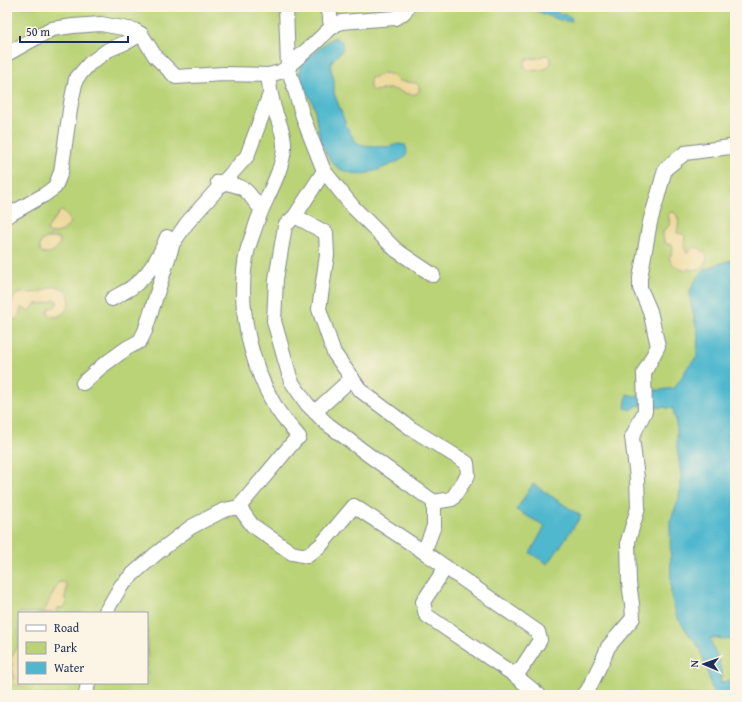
<svg xmlns="http://www.w3.org/2000/svg" width="742" height="702" font-family="'Gentium Book Plus',serif">
	<style>
		.green { fill: #bad377; stroke: #6a816a; fill-rule: evenodd }
		.sand { fill: #eeda9e; stroke: #84847e }
		.water { fill: #50b8ce; stroke: #367496 }
		.lines { fill: none; stroke-linecap: round; stroke-linejoin: round }
		.minor-casing { stroke: #83888e; stroke-width: 16 }
		.minor { stroke: #fff; stroke-width: 14 }
	</style>
	<rect width="100%" height="100%" fill="#fcf5e5"/>
	<filter id="ink" filterUnits="userSpaceOnUse"><feTurbulence type="fractalNoise" baseFrequency=".025" numOctaves="2"/><feDisplacementMap in="SourceGraphic" scale="8" xChannelSelector="R" yChannelSelector="G"/><feConvolveMatrix kernelMatrix="1 2 1 2 8 2 1 2 1" color-interpolation-filters="sRGB"/></filter>
	<filter id="wash" filterUnits="userSpaceOnUse"><feTurbulence type="fractalNoise" baseFrequency=".012" numOctaves="4" result="noise"/><feDisplacementMap in="SourceGraphic" scale="16" xChannelSelector="R" yChannelSelector="G"/><feGaussianBlur stdDeviation="0.9" result="paint"/><feColorMatrix in="noise" values="0 0 0 0 0 0 0 0 0 0 0 0 0 0 0 0 0 1.4 0 .05"/><feComposite in="paint" operator="in"/></filter>
	<g filter="url(#wash)">
		<rect width="100%" height="100%" fill="#ebe1bf"/>
		<path class="green" d="M7,7H735V695H7ZM19,613H147V683H19Z"/>
		<g class="sand">
			<path d="M545,55L550,56C556,71 534,73 525,68L524,64L526,59L538,58Z"/>
			<path d="M385,73L392,75L399,81L416,83L419,86V92C410,99 398,88 388,89C383,89 377,91 372,91C369,87 369,82 371,78Z"/>
			<path d="M60,211H63C78,224 64,233 50,234L48,232L47,229Z"/>
			<path d="M670,212H674C680,218 679,224 677,232V233L683,234L685,236L684,246L686,252L688,253C694,242 702,249 707,256V260L702,268L693,270L689,269L684,270L680,269L675,266L671,262L669,258L672,253L673,247L672,245L666,244C663,239 662,234 664,229L668,227L670,223L668,215Z"/>
			<path d="M47,238H58L60,239C61,248 51,254 44,254C38,249 39,247 42,240Z"/>
			<path d="M56,286C59,287 63,288 65,290C77,300 62,325 48,314V310C51,307 55,307 57,305V301L54,300L47,303L35,304L33,308L28,311L22,307L21,308C19,315 18,323 9,318C8,314 9,310 10,306C15,287 24,295 38,292C44,291 49,287 56,286Z"/>
			<polygon points="59,582 65,582 66,583 67,588 65,597 66,605 64,607 58,608 57,613 43,613 54,591"/>
			<polygon points="19,645 19,683 26,683 23,686 17,685 15,684 11,659 15,650"/>
		</g>
		<g class="water">
			<path d="M526,7H537L569,16L571,17L572,21C560,23 539,11 526,7Z"/>
			<path d="M335,37L342,42L343,48L340,53L333,60L331,64V69L334,80V93L347,127L352,136L355,141L362,145L387,147L399,144L405,145C407,149 408,153 405,157C400,162 368,175 360,174C354,174 345,172 340,169C326,161 319,139 317,124C316,118 315,112 314,106C310,93 297,84 300,70C303,57 316,52 325,44C328,41 331,39 335,37Z"/>
			<path d="M735,259V637L728,639L710,638C714,653 725,667 720,683L730,680L735,682V695H713L712,689L706,666L700,650L695,641L687,632L677,617L671,596L670,522L679,498L681,477L677,446V429L673,409L663,407L646,408L639,405L630,410L625,408L627,394L635,396L648,391L660,390L674,388L681,378L689,365L697,357L698,334L691,305L690,291L695,281L704,270L718,264Z"/>
			<polygon points="533,484 581,516 548,564 530,553 545,526 516,510"/>
		</g>
	</g>
	<g filter="url(#ink)">
		<g class="lines">
			<g class="minor-casing">
				<g id="minor">
					<polyline points="286,7 288,67 304,120 324,171 295,216 285,226 276,279 274,321 291,381 307,404 326,423 370,456 434,502 452,499 468,475 467,463 412,429 361,391 334,353 319,309 327,255 326,233 295,216"/>
					<polyline points="325,7 330,14 330,21 334,25"/>
					<polyline points="7,54 52,29 73,26 101,24 134,30 141,34 155,56 176,77 223,74 268,75"/>
					<polyline points="324,171 353,207 396,250 433,275"/>
					<path d="M218,182C222,181 225,182 230,184C235,185 240,186 245,190C252,195 254,204 262,208"/>
					<polyline points="7,216 44,195 55,187 61,172 71,103 76,79 89,64 108,50 129,41 141,34"/>
					<path d="M112,299C118,295 125,292 131,288C148,276 160,256 167,237"/>
					<polyline points="83,383 102,366 127,348 140,341 145,331 173,243 187,223 247,156 270,94"/>
					<polyline points="315,412 352,378"/>
					<polyline points="434,502 434,526 424,552 538,632 540,640 521,669 513,674 510,672 426,615 423,602 446,567"/>
					<path d="M239,507L296,439L299,437C292,428 283,419 277,409C249,363 235,300 248,248C251,239 254,231 257,222C265,198 282,174 284,148C285,134 278,121 274,108C271,97 269,86 268,75L280,72L285,69C295,60 306,51 316,42C325,34 329,27 341,22L395,18C401,15 405,13 407,7"/>
					<polyline points="105,613 121,586 133,574 157,553 191,527 224,510 239,507 252,525 292,553 307,556 321,545 354,506 424,552"/>
					<polyline points="513,674 539,695"/>
					<polyline points="86,694 88,683"/>
					<polyline points="584,695 588,690 604,657 608,647 633,618 632,604 629,583 628,541 638,508 637,478 632,437 645,411 644,373 658,346 650,311 640,288 640,278 650,222 658,195 665,169 685,153 730,147 735,147"/>
				</g>
			</g>
			<use href="#minor" class="minor"/>
		</g>
	</g>
	<rect width="742" height="702" fill="none" stroke="#fcf5e5" stroke-width="24"/>
	<rect x="18" y="612" width="130" height="72" fill="#fcf5e5" stroke="#a2a6af"/>
	<rect x="26" y="625" width="20" height="6" fill="#ffffff" stroke="#a2a6af"/>
	<text x="54" y="632" font-size="12" fill="#1b2f5e">Road</text>
	<rect x="26" y="642" width="20" height="12" fill="#bad377" stroke="#a2a6af"/>
	<text x="54" y="652" font-size="12" fill="#1b2f5e">Park</text>
	<rect x="26" y="662" width="20" height="12" fill="#50b8ce" stroke="#a2a6af"/>
	<text x="54" y="672" font-size="12" fill="#1b2f5e">Water</text>
	<g transform="translate(704 664) rotate(272)" stroke="#fcf5e5" stroke-width="3" paint-order="stroke">
	<path d="M0-3L7 15L0 10L-7 15Z" fill="#1b2f5e"/>
	<text y="-6" font-size="11" font-weight="bold" text-anchor="middle" fill="#1b2f5e">N</text>
	</g>
	<path d="M20 36v6h108v-6" fill="none" stroke="#1b2f5e" stroke-width="2"/>
	<text x="26" y="36" font-size="12" fill="#1b2f5e" stroke="#fcf5e5" stroke-width="3" paint-order="stroke">50 m</text>
</svg>
